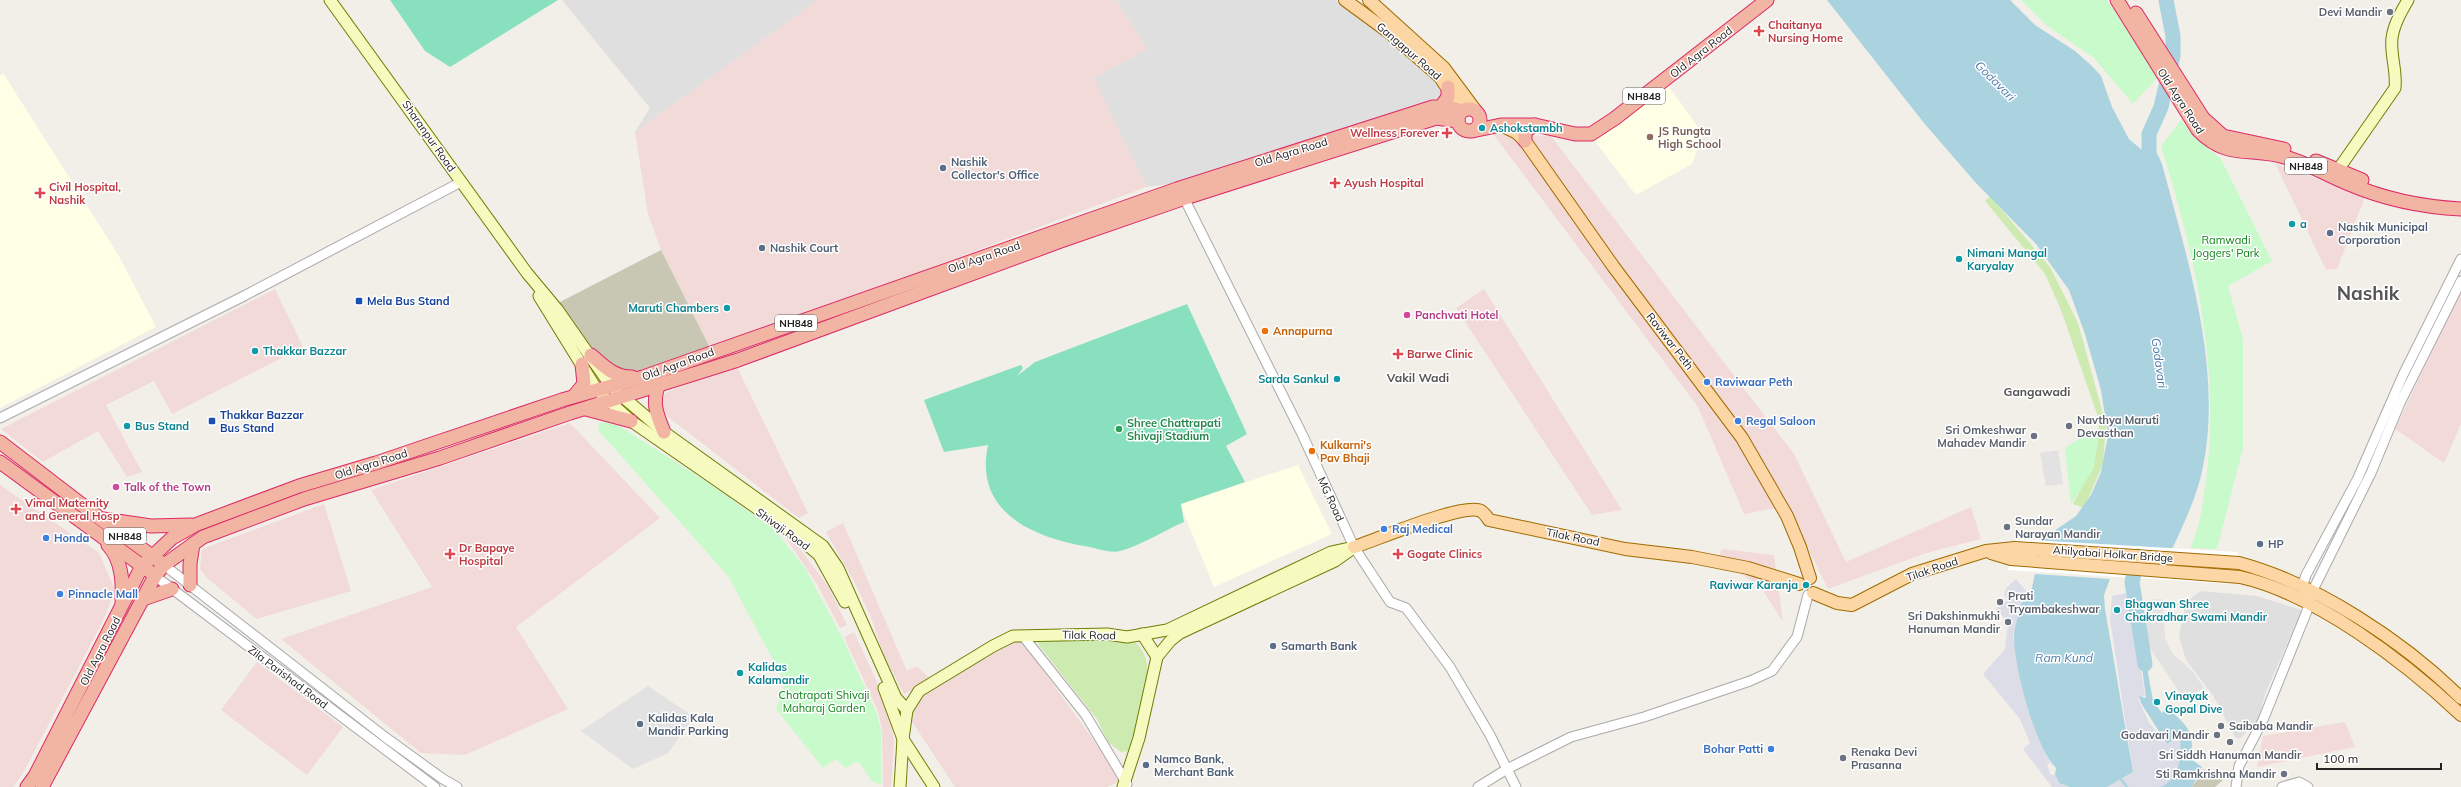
<svg xmlns="http://www.w3.org/2000/svg" width="2461" height="787" font-family="Mulish,sans-serif">
	<style>
		.residential { fill: #e0dfdf }
		.commercial { fill: #f2dad9 }
		.education { fill: #ffffe5 }
		.construction { fill: #c7c7b4 }
		.grass { fill: #cdebb0 }
		.park { fill: #c8facc }
		.pitch { fill: #88e0be }
		.parking { fill: #e2e2e2 }
		.plaza { fill: #dddde8 }
		.water { fill: #aad3df }
		.pier { fill: #fff }
		.lines { fill: none; stroke-linecap: round; stroke-linejoin: round }
		.stream { stroke: #aad3df; stroke-width: 2.5 }
		.river { stroke: #aad3df; stroke-width: 15 }
		.tertiary-casing { stroke: #a9a9a9; stroke-width: 11 }
		.secondary-casing { stroke: #707d05; stroke-width: 13 }
		.primary-casing { stroke: #a06b00; stroke-width: 14 }
		.trunk-casing { stroke: #dc2a67; stroke-width: 15 }
		.tertiary { stroke: #fff; stroke-width: 9 }
		.secondary { stroke: #f7fabf; stroke-width: 11 }
		.primary { stroke: #fcd6a4; stroke-width: 12 }
		.trunk { stroke: #f2b4a3; stroke-width: 13 }
		.worship-dot { fill: #6b7280; stroke: #fff; stroke-width: 1.5 }
		.health-dot { fill: #e0444e; stroke: #fff; stroke-width: 1.5 }
		.culture-dot { fill: #0f9aa8; stroke: #fff; stroke-width: 1.5 }
		.education-dot { fill: #8d6e63; stroke: #fff; stroke-width: 1.5 }
		.service-dot { fill: #5c6f8a; stroke: #fff; stroke-width: 1.5 }
		.transit-dot { fill: #1a4fb4; stroke: #fff; stroke-width: 1.5 }
		.hotel-dot { fill: #d1479c; stroke: #fff; stroke-width: 1.5 }
		.food-dot { fill: #e8710a; stroke: #fff; stroke-width: 1.5 }
		.shop-dot { fill: #3f7fe0; stroke: #fff; stroke-width: 1.5 }
		.leisure-dot { fill: #2e9e5b; stroke: #fff; stroke-width: 1.5 }
		.labels { text-anchor: middle; stroke-width: 3; stroke-linejoin: round; paint-order: stroke }
		.shield { fill: #fff; stroke: #646464; stroke-width: 1 }
		.shield-label { font-size: 10px; font-weight: bold; fill: #222 }
		.worship-label { font-size: 11px; font-weight: bold; fill: #5b616d; stroke: #fff; text-anchor: end }
		.health-label { font-size: 11px; font-weight: bold; fill: #be3a42; stroke: #fff; text-anchor: start }
		.street-label { font-size: 11px; fill: #222; stroke: #fff }
		.culture-label { font-size: 11px; font-weight: bold; fill: #0d838f; stroke: #fff; text-anchor: start }
		.education-label { font-size: 11px; font-weight: bold; fill: #785e54; stroke: #fff; text-anchor: start }
		.service-label { font-size: 11px; font-weight: bold; fill: #4e5e75; stroke: #fff; text-anchor: start }
		.park-label { font-size: 11px; fill: #0c8416; stroke: #fff }
		.transit-label { font-size: 11px; font-weight: bold; fill: #164399; stroke: #fff; text-anchor: start }
		.hotel-label { font-size: 11px; font-weight: bold; fill: #b23c85; stroke: #fff; text-anchor: start }
		.food-label { font-size: 11px; font-weight: bold; fill: #c56008; stroke: #fff; text-anchor: start }
		.shop-label { font-size: 11px; font-weight: bold; fill: #366cbe; stroke: #fff; text-anchor: start }
		.leisure-label { font-size: 11px; font-weight: bold; fill: #27864d; stroke: #fff; text-anchor: start }
		.water-label { font-size: 12px; font-style: italic; fill: #4a7aab; stroke: #fff }
		.neighbourhood-label { font-size: 12px; font-weight: bold; fill: #555; stroke: #fff }
		.town-label { font-size: 19px; font-weight: bold; fill: #555; stroke: #fff }
	</style>
	<rect width="100%" height="100%" fill="#f2efe9"/>
	<g class="residential">
		<polygon points="562,0 818,0 635,132 650,108"/>
		<polygon points="1116,0 1335,0 1373,23 1444,88 1443,97 1211,172 1191,181 1146,187 1093,78 1147,49"/>
		<polygon points="2200,591 2257,596 2302,610 2265,694 2258,722 2239,739 2235,737 2214,697 2186,660 2179,636 2186,602"/>
	</g>
	<g class="commercial">
		<polygon points="818,0 1116,0 1147,49 1094,78 1146,187 711,350 661,250 648,214 635,132"/>
		<polygon points="1493,134 1551,136 1794,454 1846,562 1971,507 1981,539 1926,553 1828,589 1787,506 1744,514 1698,407"/>
		<polygon points="2275,163 2365,197 2337,269 2326,270"/>
		<polygon points="275,289 303,347 172,414 154,381 106,405 142,472 127,477 98,431 43,462 1,429"/>
		<polygon points="1484,289 1622,510 1592,515 1456,308"/>
		<polygon points="2461,291 2461,424 2444,463 2395,429"/>
		<polygon points="736,365 808,513 799,518 667,416 659,405 665,393"/>
		<polygon points="570,423 660,518 516,627 568,709 465,755 421,753 281,639 432,587 371,490"/>
		<polygon points="0,485 99,553 115,590 104,619 22,775 13,787 0,787"/>
		<polygon points="324,504 351,591 257,619 207,578 200,569 202,549"/>
		<polygon points="843,523 907,671 917,666 931,680 904,694 884,656 871,617 855,583 826,532"/>
		<polygon points="791,537 828,586 847,625 840,628 817,584 787,540"/>
		<polygon points="1722,549 1774,555 1783,622 1760,586 1717,559"/>
		<polygon points="854,632 888,706 894,741 891,787 883,787 882,730 878,711 844,637"/>
		<polygon points="1019,637 1120,777 1118,782 1107,787 955,787 911,720 917,700 996,646"/>
		<polygon points="257,662 343,727 307,775 221,710"/>
		<polygon points="2345,722 2355,747 2257,767 2263,736"/>
	</g>
	<g class="education">
		<polygon points="3,73 119,256 156,327 0,408 0,76"/>
		<polygon points="1668,85 1703,134 1692,164 1636,195 1594,140"/>
		<polygon points="1298,465 1332,534 1214,587 1180,504"/>
	</g>
	<g class="construction">
		<polygon points="661,250 711,350 639,371 617,369 592,353 558,303"/>
		<polygon points="2204,769 2212,775 2217,771 2223,780 2215,787 2192,787"/>
	</g>
	<g class="grass">
		<path d="M1990,196L2050,267L2078,323L2106,425L2103,464L2084,508L2073,504C2089,474 2102,452 2098,417L2061,310L2045,274L1985,201Z"/>
		<path d="M1038,637L1132,640C1164,660 1139,723 1129,751L1121,752L1108,742L1097,719L1038,644Z"/>
	</g>
	<g class="park">
		<polygon points="2021,0 2106,0 2133,33 2158,77 2133,104 2094,58 2046,25"/>
		<path d="M2181,120L2194,137L2221,159L2272,261L2228,286L2243,339V448L2217,549L2190,548C2200,528 2202,508 2205,487C2222,372 2195,255 2161,146Z"/>
		<polygon points="605,421 613,422 707,482 775,530 805,568 843,639 877,714 881,731 881,785 872,781 858,761 846,768 836,759 823,768 776,709 785,682 728,576 598,430 600,423"/>
		<polygon points="2092,431 2099,433 2094,468 2071,504 2065,448"/>
	</g>
	<g class="pitch">
		<polygon points="390,0 558,0 450,67 425,51"/>
		<path d="M1187,304L1247,434L1226,446L1245,482L1181,504L1184,522C1163,531 1142,545 1120,551C1111,554 1094,547 1084,546C1029,536 974,510 988,445L944,452L924,400L1021,365L1023,368L1017,376L1035,362Z"/>
	</g>
	<g class="parking">
		<polygon points="2058,450 2063,484 2046,486 2040,453"/>
		<polygon points="2162,599 2165,638 2172,653 2193,672 2204,688 2184,699 2148,645 2143,618 2151,612 2149,600"/>
		<polygon points="648,686 694,717 668,753 633,769 581,731"/>
	</g>
	<g class="plaza">
		<polygon points="2016,579 2026,591 2013,638 2046,754 2050,763 2047,765 2051,775 2055,774 2059,783 2070,787 2052,787 2023,749 2030,743 2020,719 1983,674 2005,649 2008,622 1996,609 2008,600 2004,595 2006,588"/>
		<polygon points="2126,593 2133,619 2145,695 2138,699 2149,723 2167,744 2179,736 2182,746 2180,761 2170,781 2165,786 2159,787 2107,787 2133,772 2110,619 2112,596"/>
	</g>
	<g class="water">
		<path d="M1827,0H2010L2035,25L2075,51L2093,67L2101,76L2112,107L2129,139L2142,150L2151,148L2157,153L2162,164C2187,258 2223,368 2203,467C2196,503 2176,539 2161,573L2024,564L2051,533L2076,516L2091,495L2101,472L2108,435L2101,390L2085,334L2069,290L2036,244L1975,182L1924,123Z"/>
		<path d="M2035,574L2110,579L2104,595L2105,609L2133,772L2107,787H2070L2059,783L2055,774L2056,768C2036,750 2014,666 2014,638C2014,624 2022,605 2026,591L2031,592Z"/>
		<path d="M2139,645H2143L2153,701L2162,713L2167,708C2187,725 2195,731 2191,759L2202,767L2192,787H2159C2178,783 2184,752 2179,736L2167,744L2141,703L2139,696L2146,698Z"/>
	</g>
	<g class="pier">
		<polygon points="2016,539 2238,552 2237,568 2015,554"/>
		<polygon points="2010,555 2231,569 2230,584 2008,570"/>
	</g>
	<g class="lines">
		<polyline class="stream" points="2120,778 2127,787"/>
		<g class="river">
			<polyline points="2149,168 2149,134 2161,107 2173,56 2173,36 2166,0"/>
			<polyline points="2138,556 2132,582 2145,664"/>
		</g>
		<g class="tertiary-casing">
			<g id="tertiary">
				<polyline points="1182,194 1302,434 1354,547 1390,602 1406,608 1450,667 1490,735 1516,787"/>
				<polyline points="0,418 242,297 461,182"/>
				<polyline points="164,565 385,737 443,779 457,787"/>
				<polyline points="155,576 435,787"/>
				<polyline points="2304,593 2302,587 2306,575 2357,480 2403,375 2461,259"/>
				<polyline points="1023,636 1085,714 1127,784"/>
				<polyline points="1478,787 1507,769 1571,737 1644,717 1750,681 1772,671 1797,637 1808,595"/>
				<polyline points="2236,787 2239,766 2263,720 2307,611 2312,592 2371,473 2400,403 2461,281"/>
				<polyline points="2282,787 2299,782 2308,787"/>
			</g>
		</g>
		<g class="secondary-casing">
			<g id="secondary">
				<polyline points="330,0 527,273 557,309 611,386 623,397 664,432 823,546 838,568 896,698 907,710"/>
				<path d="M2333,177L2395,88C2397,71 2390,54 2392,38C2394,24 2401,12 2408,0"/>
				<polyline points="539,296 597,390 631,421 794,534 819,555 845,602"/>
				<polyline points="1142,634 1157,657"/>
				<polyline points="884,688 903,739 934,787"/>
				<polyline points="900,787 903,739 907,710 919,691 993,646 1013,636 1107,634 1127,637 1167,630 1331,552 1354,547"/>
				<polyline points="1123,787 1139,738 1157,657 1170,641 1180,633 1335,561 1352,549"/>
			</g>
		</g>
		<g class="primary-casing">
			<g id="primary">
				<polyline points="1345,0 1390,33 1440,77 1462,111"/>
				<polyline points="1369,0 1444,68 1476,111"/>
				<polyline points="1501,125 1517,133 1525,141 1613,266 1742,438 1787,516 1800,547 1810,578"/>
				<path d="M1354,547C1376,540 1464,502 1481,511C1484,513 1487,517 1489,520L1625,549L1692,557L1748,568L1799,584"/>
				<path d="M1991,553L2011,559L2240,577C2316,594 2405,662 2461,715"/>
				<path d="M1813,593L1837,603L1852,605L1912,574L1986,551L2015,548L2239,563C2317,584 2403,641 2461,698"/>
			</g>
		</g>
		<g class="trunk-casing">
			<g id="trunk">
				<path d="M2117,0L2198,130C2228,161 2251,146 2288,158C2309,164 2329,176 2349,184C2384,199 2423,207 2461,209"/>
				<polyline points="2136,13 2203,118 2223,136 2284,149"/>
				<polyline points="1440,108 1448,97 1448,87"/>
				<circle cx="1469" cy="120" r="11"/>
				<polyline points="1472,131 1501,125 1535,125 1575,134 1591,134 1614,119 1767,0"/>
				<polyline points="1525,141 1525,131 1535,125"/>
				<polyline points="2316,161 2362,180"/>
				<path d="M591,355C605,367 614,377 632,377"/>
				<path d="M658,386C652,404 657,415 664,432"/>
				<polyline points="574,396 584,384 582,364"/>
				<polyline points="586,409 631,421"/>
				<polyline points="0,442 98,517 159,561"/>
				<polyline points="0,462 149,571"/>
				<polyline points="103,519 151,526 191,525"/>
				<path d="M108,545C122,560 123,582 122,602"/>
				<polyline points="190,585 190,564 193,544"/>
				<polyline points="143,599 172,589"/>
				<polyline points="27,787 35,776 142,566 172,538 195,525 299,486 376,463 562,400 643,377 1177,189 1433,107 1448,107 1462,111"/>
				<polyline points="42,787 155,576 164,565 203,537 304,499 440,458 570,413 738,360 1061,241 1185,198 1436,118 1458,121"/>
			</g>
		</g>
		<use href="#tertiary" class="tertiary"/>
		<use href="#secondary" class="secondary"/>
		<use href="#primary" class="primary"/>
		<use href="#trunk" class="trunk"/>
	</g>
	<g class="worship-dot">
		<circle cx="2390" cy="12" r="4"/>
		<circle cx="2069" cy="426" r="4"/>
		<circle cx="2034" cy="436" r="4"/>
		<circle cx="2007" cy="527" r="4"/>
		<circle cx="2000" cy="602" r="4"/>
		<circle cx="2008" cy="622" r="4"/>
		<circle cx="2221" cy="726" r="4"/>
		<circle cx="2217" cy="735" r="4"/>
		<circle cx="2230" cy="742" r="4"/>
		<circle cx="1843" cy="758" r="4"/>
		<circle cx="2284" cy="774" r="4"/>
	</g>
	<g class="health-dot">
		<path d="M1757 25h4v4h4v4h-4v4h-4v-4h-4v-4h4z"/>
		<path d="M1445 127h4v4h4v4h-4v4h-4v-4h-4v-4h4z"/>
		<path d="M1333 177h4v4h4v4h-4v4h-4v-4h-4v-4h4z"/>
		<path d="M38 187h4v4h4v4h-4v4h-4v-4h-4v-4h4z"/>
		<path d="M1396 348h4v4h4v4h-4v4h-4v-4h-4v-4h4z"/>
		<path d="M14 503h4v4h4v4h-4v4h-4v-4h-4v-4h4z"/>
		<path d="M448 548h4v4h4v4h-4v4h-4v-4h-4v-4h4z"/>
		<path d="M1396 548h4v4h4v4h-4v4h-4v-4h-4v-4h4z"/>
	</g>
	<g class="culture-dot">
		<circle cx="1482" cy="128" r="4"/>
		<circle cx="2292" cy="224" r="4"/>
		<circle cx="1959" cy="259" r="4"/>
		<circle cx="727" cy="308" r="4"/>
		<circle cx="255" cy="351" r="4"/>
		<circle cx="1337" cy="379" r="4"/>
		<circle cx="127" cy="426" r="4"/>
		<circle cx="1806" cy="585" r="4"/>
		<circle cx="2117" cy="610" r="4"/>
		<circle cx="740" cy="673" r="4"/>
		<circle cx="2157" cy="702" r="4"/>
	</g>
	<circle class="education-dot" cx="1650" cy="137" r="4"/>
	<g class="service-dot">
		<circle cx="943" cy="168" r="4"/>
		<circle cx="2330" cy="233" r="4"/>
		<circle cx="762" cy="248" r="4"/>
		<circle cx="2260" cy="544" r="4"/>
		<circle cx="1273" cy="646" r="4"/>
		<circle cx="640" cy="724" r="4"/>
		<circle cx="1146" cy="765" r="4"/>
	</g>
	<g class="transit-dot">
		<rect x="355" y="297" width="8" height="8" rx="2"/>
		<rect x="208" y="417" width="8" height="8" rx="2"/>
	</g>
	<g class="hotel-dot">
		<circle cx="1407" cy="315" r="4"/>
		<circle cx="116" cy="487" r="4"/>
	</g>
	<g class="food-dot">
		<circle cx="1265" cy="331" r="4"/>
		<circle cx="1312" cy="451" r="4"/>
	</g>
	<g class="shop-dot">
		<circle cx="1707" cy="382" r="4"/>
		<circle cx="1738" cy="421" r="4"/>
		<circle cx="1384" cy="529" r="4"/>
		<circle cx="46" cy="538" r="4"/>
		<circle cx="60" cy="594" r="4"/>
		<circle cx="1771" cy="749" r="4"/>
	</g>
	<circle class="leisure-dot" cx="1119" cy="429" r="4"/>
	<g class="labels">
		<g class="shield">
			<rect x="1623" y="88" width="42" height="16" rx="3"/>
			<rect x="2285" y="158" width="42" height="16" rx="3"/>
			<rect x="775" y="315" width="42" height="16" rx="3"/>
			<rect x="104" y="528" width="42" height="16" rx="3"/>
		</g>
		<g class="shield-label">
			<text x="1644" y="100">NH848</text>
			<text x="2306" y="170">NH848</text>
			<text x="796" y="327">NH848</text>
			<text x="125" y="540">NH848</text>
		</g>
		<g class="worship-label">
			<text x="2382" y="16">Devi Mandir</text>
			<text x="2077" y="424" text-anchor="start">Navthya Maruti<tspan x="2077" dy="13">Devasthan</tspan></text>
			<text x="2026" y="434">Sri Omkeshwar<tspan x="2026" dy="13">Mahadev Mandir</tspan></text>
			<text x="2015" y="525" text-anchor="start">Sundar<tspan x="2015" dy="13">Narayan Mandir</tspan></text>
			<text x="2008" y="600" text-anchor="start">Prati<tspan x="2008" dy="13">Tryambakeshwar</tspan></text>
			<text x="2000" y="620">Sri Dakshinmukhi<tspan x="2000" dy="13">Hanuman Mandir</tspan></text>
			<text x="2229" y="730" text-anchor="start">Saibaba Mandir</text>
			<text x="2209" y="739">Godavari Mandir</text>
			<text x="1851" y="756" text-anchor="start">Renaka Devi<tspan x="1851" dy="13">Prasanna</tspan></text>
			<text x="2230" y="759" text-anchor="middle">Sri Siddh Hanuman Mandir</text>
			<text x="2276" y="778">Sti Ramkrishna Mandir</text>
		</g>
		<g class="health-label">
			<text x="1768" y="29">Chaitanya<tspan x="1768" dy="13">Nursing Home</tspan></text>
			<text x="1439" y="137" text-anchor="end">Wellness Forever</text>
			<text x="1344" y="187">Ayush Hospital</text>
			<text x="49" y="191">Civil Hospital,<tspan x="49" dy="13">Nashik</tspan></text>
			<text x="1407" y="358">Barwe Clinic</text>
			<text x="25" y="507">Vimal Maternity<tspan x="25" dy="13">and General Hosp</tspan></text>
			<text x="459" y="552">Dr Bapaye<tspan x="459" dy="13">Hospital</tspan></text>
			<text x="1407" y="558">Gogate Clinics</text>
		</g>
		<g class="street-label">
			<text transform="translate(1409 51) rotate(41)" y="4">Gangapur Road</text>
			<text transform="translate(1701 52) rotate(-38)" y="4">Old Agra Road</text>
			<text transform="translate(2181 101) rotate(57)" y="4">Old Agra Road</text>
			<text transform="translate(429 136) rotate(55)" y="4">Sharanpur Road</text>
			<text transform="translate(1291 152) rotate(-17)" y="4">Old Agra Road</text>
			<text transform="translate(984 257) rotate(-19)" y="4">Old Agra Road</text>
			<text transform="translate(1670 341) rotate(52)" y="4">Raviwar Peth</text>
			<text transform="translate(678 364) rotate(-20)" y="4">Old Agra Road</text>
			<text transform="translate(371 464) rotate(-18)" y="4">Old Agra Road</text>
			<text transform="translate(1331 499) rotate(65)" y="4">MG Road</text>
			<text transform="translate(783 529) rotate(36)" y="4">Shivaji Road</text>
			<text transform="translate(1573 537) rotate(11)" y="4">Tilak Road</text>
			<text transform="translate(2113 554) rotate(4)" y="4">Ahilyabai Holkar Bridge</text>
			<text transform="translate(1932 569) rotate(-19)" y="4">Tilak Road</text>
			<text transform="translate(1089 635) rotate(1)" y="4">Tilak Road</text>
			<text transform="translate(100 651) rotate(-63)" y="4">Old Agra Road</text>
			<text transform="translate(288 677) rotate(37)" y="4">Zila Parishad Road</text>
		</g>
		<g class="culture-label">
			<text x="1490" y="132">Ashokstambh</text>
			<text x="2300" y="228">a</text>
			<text x="1967" y="257">Nimani Mangal<tspan x="1967" dy="13">Karyalay</tspan></text>
			<text x="719" y="312" text-anchor="end">Maruti Chambers</text>
			<text x="263" y="355">Thakkar Bazzar</text>
			<text x="1329" y="383" text-anchor="end">Sarda Sankul</text>
			<text x="135" y="430">Bus Stand</text>
			<text x="1798" y="589" text-anchor="end">Raviwar Karanja</text>
			<text x="2125" y="608">Bhagwan Shree<tspan x="2125" dy="13">Chakradhar Swami Mandir</tspan></text>
			<text x="748" y="671">Kalidas<tspan x="748" dy="13">Kalamandir</tspan></text>
			<text x="2165" y="700">Vinayak<tspan x="2165" dy="13">Gopal Dive</tspan></text>
		</g>
		<g class="education-label">
			<text x="1658" y="135">JS Rungta<tspan x="1658" dy="13">High School</tspan></text>
		</g>
		<g class="service-label">
			<text x="951" y="166">Nashik<tspan x="951" dy="13">Collector's Office</tspan></text>
			<text x="2338" y="231">Nashik Municipal<tspan x="2338" dy="13">Corporation</tspan></text>
			<text x="770" y="252">Nashik Court</text>
			<text x="2268" y="548">HP</text>
			<text x="1281" y="650">Samarth Bank</text>
			<text x="648" y="722">Kalidas Kala<tspan x="648" dy="13">Mandir Parking</tspan></text>
			<text x="1154" y="763">Namco Bank,<tspan x="1154" dy="13">Merchant Bank</tspan></text>
		</g>
		<g class="park-label">
			<text x="2226" y="244">Ramwadi<tspan x="2226" dy="13">Joggers' Park</tspan></text>
			<text x="824" y="699">Chatrapati Shivaji<tspan x="824" dy="13">Maharaj Garden</tspan></text>
		</g>
		<g class="transit-label">
			<text x="367" y="305">Mela Bus Stand</text>
			<text x="220" y="419">Thakkar Bazzar<tspan x="220" dy="13">Bus Stand</tspan></text>
		</g>
		<g class="hotel-label">
			<text x="1415" y="319">Panchvati Hotel</text>
			<text x="124" y="491">Talk of the Town</text>
		</g>
		<g class="food-label">
			<text x="1273" y="335">Annapurna</text>
			<text x="1320" y="449">Kulkarni's<tspan x="1320" dy="13">Pav Bhaji</tspan></text>
		</g>
		<g class="shop-label">
			<text x="1715" y="386">Raviwaar Peth</text>
			<text x="1746" y="425">Regal Saloon</text>
			<text x="1392" y="533">Raj Medical</text>
			<text x="54" y="542">Honda</text>
			<text x="68" y="598">Pinnacle Mall</text>
			<text x="1763" y="753" text-anchor="end">Bohar Patti</text>
		</g>
		<g class="leisure-label">
			<text x="1127" y="427">Shree Chattrapati<tspan x="1127" dy="13">Shivaji Stadium</tspan></text>
		</g>
		<g class="water-label">
			<text transform="translate(1995 81) rotate(45)" y="4">Godavari</text>
			<text transform="translate(2159 363) rotate(82)" y="4">Godavari</text>
			<text x="2064" y="662">Ram Kund</text>
		</g>
		<g class="neighbourhood-label">
			<text x="1418" y="382">Vakil Wadi</text>
			<text x="2037" y="396">Gangawadi</text>
		</g>
		<g class="town-label">
			<text x="2368" y="300">Nashik</text>
		</g>
	</g>
	<path d="M2317 763v6h124v-6" fill="none" stroke="#222222" stroke-width="2"/>
	<text x="2323" y="763" font-size="12" fill="#222222" stroke="#ffffff" stroke-width="3" paint-order="stroke">100 m</text>
</svg>
